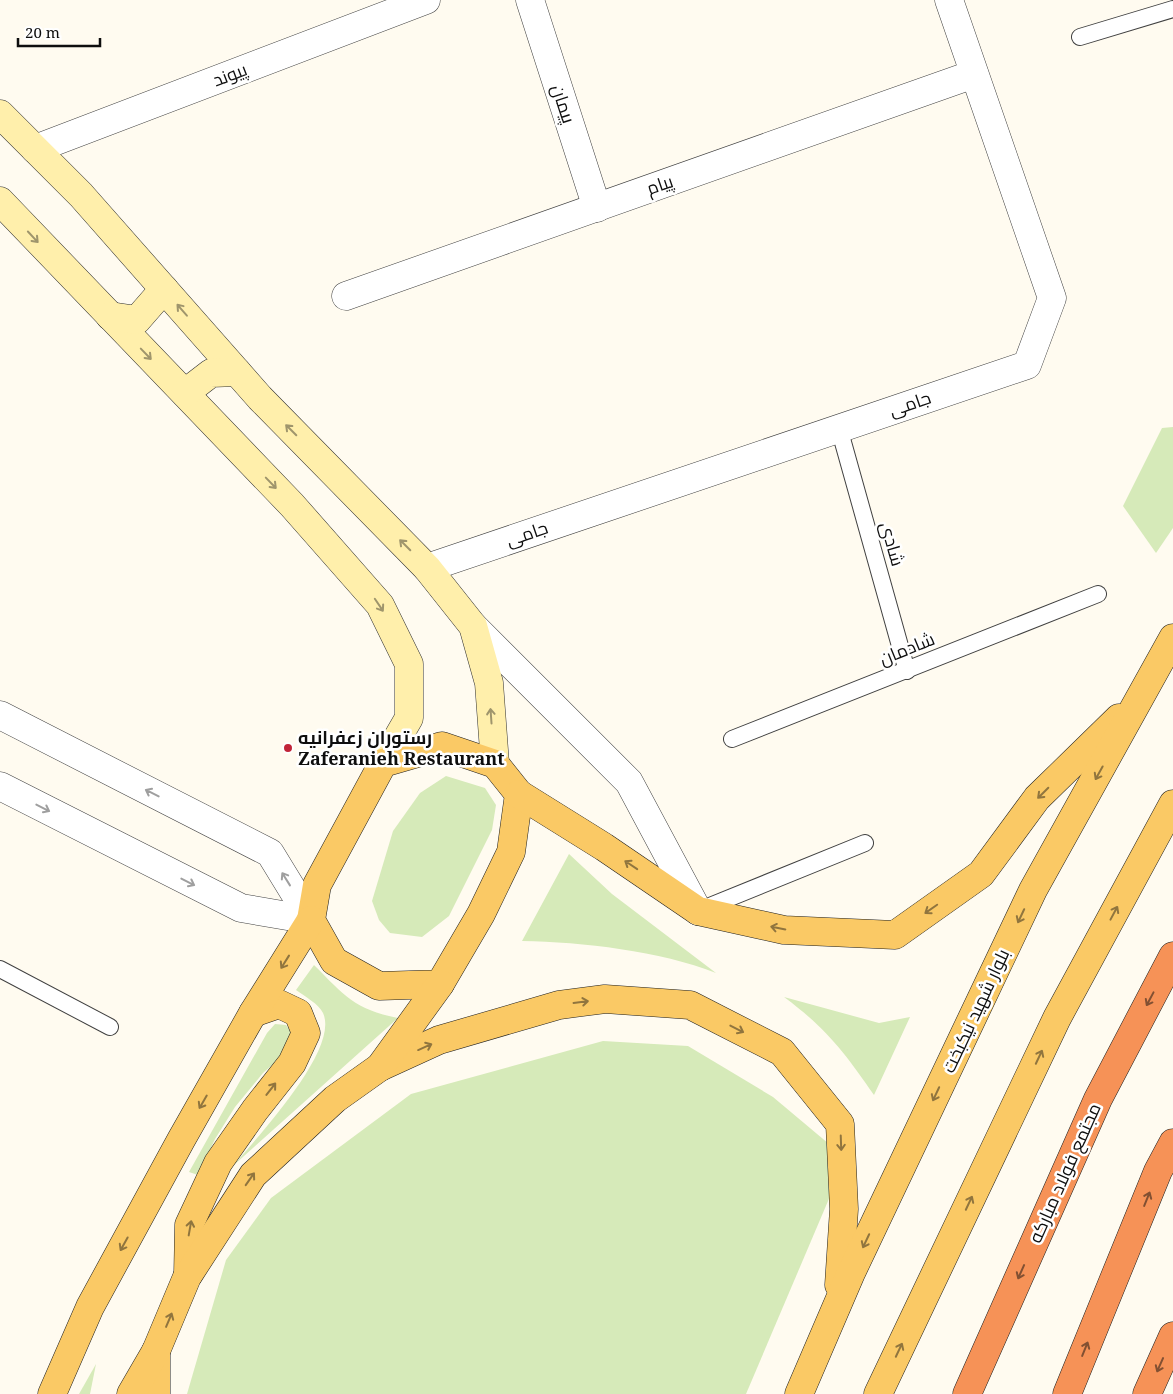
<svg xmlns="http://www.w3.org/2000/svg" width="1173" height="1394" font-family="'Noto Serif',Cairo,serif">
	<style>
		.green { fill: #d6eab9 }
		.lines { fill: none; stroke-linecap: round; stroke-linejoin: round }
		.lane-casing { stroke: #414141; stroke-width: 18 }
		.street-casing { stroke: #414141; stroke-width: 29 }
		.secondary-casing { stroke: #303030; stroke-width: 29 }
		.primary-casing { stroke: #1f1f1f; stroke-width: 29 }
		.highway-casing { stroke: #1f1f1f; stroke-width: 29 }
		.lane { stroke: #fff; stroke-width: 16 }
		.street { stroke: #fff; stroke-width: 28 }
		.secondary { stroke: #ffefab; stroke-width: 28 }
		.primary { stroke: #fac965; stroke-width: 28 }
		.highway { stroke: #f69257; stroke-width: 28 }
		.oneway { stroke: #9f956c }
		.oneway2 { stroke: #90753e }
		.oneway3 { stroke: #9f9f9f }
		.oneway4 { stroke: #825032 }
		.poi-dot { fill: #c12438; stroke: #fff; stroke-width: 2 }
		.labels { text-anchor: middle; stroke-width: 5; stroke-linejoin: round; paint-order: stroke }
		.street-label { font-size: 18px; fill: #0e0e0e; stroke: #fff }
		.poi-label { font-size: 18px; font-weight: bold; fill: #0e0e0e; stroke: #fff; text-anchor: start }
	</style>
	<rect width="100%" height="100%" fill="#fffbf0"/>
	<g class="green">
		<polygon points="1173,427 1173,528 1156,553 1123,506 1162,428"/>
		<polygon points="446,776 485,788 496,805 492,830 449,916 422,937 390,933 379,920 372,901 393,831 420,793"/>
		<path d="M569,854L612,894L716,973C660,951 583,942 522,941Z"/>
		<path d="M314,965C345,996 354,1009 398,1018L234,1165C257,1137 340,1049 323,1013C319,1004 304,996 296,990Z"/>
		<path d="M784,997L879,1023L910,1017L874,1095C845,1053 826,1028 784,997Z"/>
		<polygon points="275,1024 286,1025 291,1032 287,1052 263,1073 235,1107 215,1139 198,1175 189,1172 267,1033"/>
		<polygon points="603,1041 688,1046 773,1097 829,1144 831,1194 746,1394 187,1394 226,1260 271,1198 411,1094"/>
		<polygon points="96,1364 90,1394 79,1394"/>
	</g>
	<g class="lines">
		<g class="lane-casing">
			<g id="lane">
				<polyline points="1080,37 1173,9"/>
				<polyline points="839,428 907,671"/>
				<polyline points="732,739 1098,594"/>
				<polyline points="700,910 865,843"/>
				<polyline points="0,969 110,1027"/>
			</g>
		</g>
		<g class="street-casing">
			<g id="street">
				<polyline points="530,0 597,208"/>
				<polyline points="35,149 426,0"/>
				<polyline points="346,296 974,74"/>
				<polyline points="427,568 1027,365 1052,298 949,0"/>
				<polyline points="473,626 629,782 698,911"/>
				<polyline points="0,715 270,853 311,920"/>
				<polyline points="0,786 241,908 311,920"/>
			</g>
		</g>
		<g class="secondary-casing">
			<g id="secondary">
				<polyline points="0,114 81,195 260,398 427,568 473,626 489,683 495,764"/>
				<polyline points="0,201 292,505 380,605 409,664 409,718 383,763"/>
				<polyline points="110,316 137,320 164,289"/>
				<polyline points="185,393 211,373 237,372"/>
			</g>
		</g>
		<g class="primary-casing">
			<g id="primary">
				<polygon points="442,746 495,764 519,794 511,852 481,914 440,984 379,986 334,961 311,920 317,885 383,763"/>
				<polyline points="519,794 604,847 698,911 784,930 895,935 981,874 1037,798 1119,718"/>
				<polyline points="380,1067 439,1040 559,1005 605,999 690,1005 782,1052 840,1124 844,1209 839,1285"/>
				<polyline points="188,1275 189,1225 218,1163 255,1110 292,1063 306,1033 298,1013 279,1004 253,1013"/>
				<polyline points="156,1351 156,1394"/>
				<polyline points="52,1394 90,1307 181,1140 253,1013 311,920"/>
				<polyline points="131,1394 156,1351 187,1277 253,1175 335,1099 380,1067 440,984"/>
				<polyline points="799,1394 851,1273 1033,890 1173,638"/>
				<polyline points="878,1394 1057,1018 1173,804"/>
			</g>
		</g>
		<g class="highway-casing">
			<g id="highway">
				<polyline points="967,1394 1098,1099 1173,956"/>
				<polyline points="1067,1394 1158,1171 1173,1143"/>
				<polyline points="1147,1394 1173,1336"/>
			</g>
		</g>
		<use href="#lane" class="lane"/>
		<use href="#street" class="street"/>
		<use href="#secondary" class="secondary"/>
		<use href="#primary" class="primary"/>
		<use href="#highway" class="highway"/>
	</g>
	<defs><path id="oneway-shaft" d="M-6 0H5M1.5-3L5.5 0L1.5 3" fill="none" stroke-width="1.6" stroke-linecap="round" stroke-linejoin="round" transform="scale(1.25)"/></defs>
	<g class="oneway">
		<use href="#oneway-shaft" transform="translate(33 237) rotate(47)"/>
		<use href="#oneway-shaft" transform="translate(182 310) rotate(-131)"/>
		<use href="#oneway-shaft" transform="translate(146 354) rotate(46)"/>
		<use href="#oneway-shaft" transform="translate(291 430) rotate(-135)"/>
		<use href="#oneway-shaft" transform="translate(271 483) rotate(46)"/>
		<use href="#oneway-shaft" transform="translate(405 545) rotate(-135)"/>
		<use href="#oneway-shaft" transform="translate(379 605) rotate(56)"/>
		<use href="#oneway-shaft" transform="translate(491 716) rotate(-94)"/>
	</g>
	<g class="oneway2">
		<use href="#oneway-shaft" transform="translate(1099 773) rotate(119)"/>
		<use href="#oneway-shaft" transform="translate(1043 793) rotate(135)"/>
		<use href="#oneway-shaft" transform="translate(631 865) rotate(-146)"/>
		<use href="#oneway-shaft" transform="translate(931 909) rotate(145)"/>
		<use href="#oneway-shaft" transform="translate(1114 913) rotate(-62)"/>
		<use href="#oneway-shaft" transform="translate(1021 916) rotate(115)"/>
		<use href="#oneway-shaft" transform="translate(778 928) rotate(-169)"/>
		<use href="#oneway-shaft" transform="translate(285 962) rotate(122)"/>
		<use href="#oneway-shaft" transform="translate(581 1002) rotate(-7)"/>
		<use href="#oneway-shaft" transform="translate(737 1029) rotate(27)"/>
		<use href="#oneway-shaft" transform="translate(425 1047) rotate(-24)"/>
		<use href="#oneway-shaft" transform="translate(1039 1057) rotate(-65)"/>
		<use href="#oneway-shaft" transform="translate(271 1089) rotate(-52)"/>
		<use href="#oneway-shaft" transform="translate(936 1094) rotate(115)"/>
		<use href="#oneway-shaft" transform="translate(203 1102) rotate(120)"/>
		<use href="#oneway-shaft" transform="translate(841 1143) rotate(88)"/>
		<use href="#oneway-shaft" transform="translate(250 1179) rotate(-55)"/>
		<use href="#oneway-shaft" transform="translate(969 1203) rotate(-65)"/>
		<use href="#oneway-shaft" transform="translate(190 1228) rotate(-80)"/>
		<use href="#oneway-shaft" transform="translate(866 1241) rotate(115)"/>
		<use href="#oneway-shaft" transform="translate(124 1244) rotate(119)"/>
		<use href="#oneway-shaft" transform="translate(169 1320) rotate(-67)"/>
		<use href="#oneway-shaft" transform="translate(899 1350) rotate(-65)"/>
	</g>
	<g class="oneway3">
		<use href="#oneway-shaft" transform="translate(152 793) rotate(-153)"/>
		<use href="#oneway-shaft" transform="translate(43 808) rotate(27)"/>
		<use href="#oneway-shaft" transform="translate(286 879) rotate(-122)"/>
		<use href="#oneway-shaft" transform="translate(188 882) rotate(27)"/>
	</g>
	<g class="oneway4">
		<use href="#oneway-shaft" transform="translate(1150 999) rotate(118)"/>
		<use href="#oneway-shaft" transform="translate(1147 1199) rotate(-68)"/>
		<use href="#oneway-shaft" transform="translate(1021 1272) rotate(114)"/>
		<use href="#oneway-shaft" transform="translate(1085 1349) rotate(-68)"/>
		<use href="#oneway-shaft" transform="translate(1160 1365) rotate(114)"/>
	</g>
	<circle class="poi-dot" cx="288" cy="748" r="5"/>
	<g class="labels">
		<g class="street-label">
			<text transform="translate(230 75) rotate(-21)" y="6">پیوند</text>
			<text transform="translate(563 104) rotate(72)" y="6">پیمان</text>
			<text transform="translate(660 185) rotate(-19)" y="6">پیام</text>
			<text transform="translate(910 404) rotate(-19)" y="6">جامی</text>
			<text transform="translate(527 534) rotate(-19)" y="6">جامی</text>
			<text transform="translate(892 544) rotate(74)" y="6">شادی</text>
			<text transform="translate(907 649) rotate(-22)" y="6">شادمان</text>
			<text transform="translate(976 1011) rotate(-65)" y="6">بلوار شهید نیکبخت</text>
			<text transform="translate(1065 1173) rotate(-66)" y="6">مجتمع فولاد مبارکه</text>
		</g>
		<g class="poi-label">
			<text x="298" y="744">رستوران زعفرانیه<tspan x="298" dy="21">Zaferanieh Restaurant</tspan></text>
		</g>
	</g>
	<path d="M18 38v8h82v-8" fill="none" stroke="#0e0e0e" stroke-width="2.5"/>
	<text x="25" y="38" font-size="15" fill="#0e0e0e" stroke="#ffffff" stroke-width="4" paint-order="stroke">20 m</text>
</svg>
